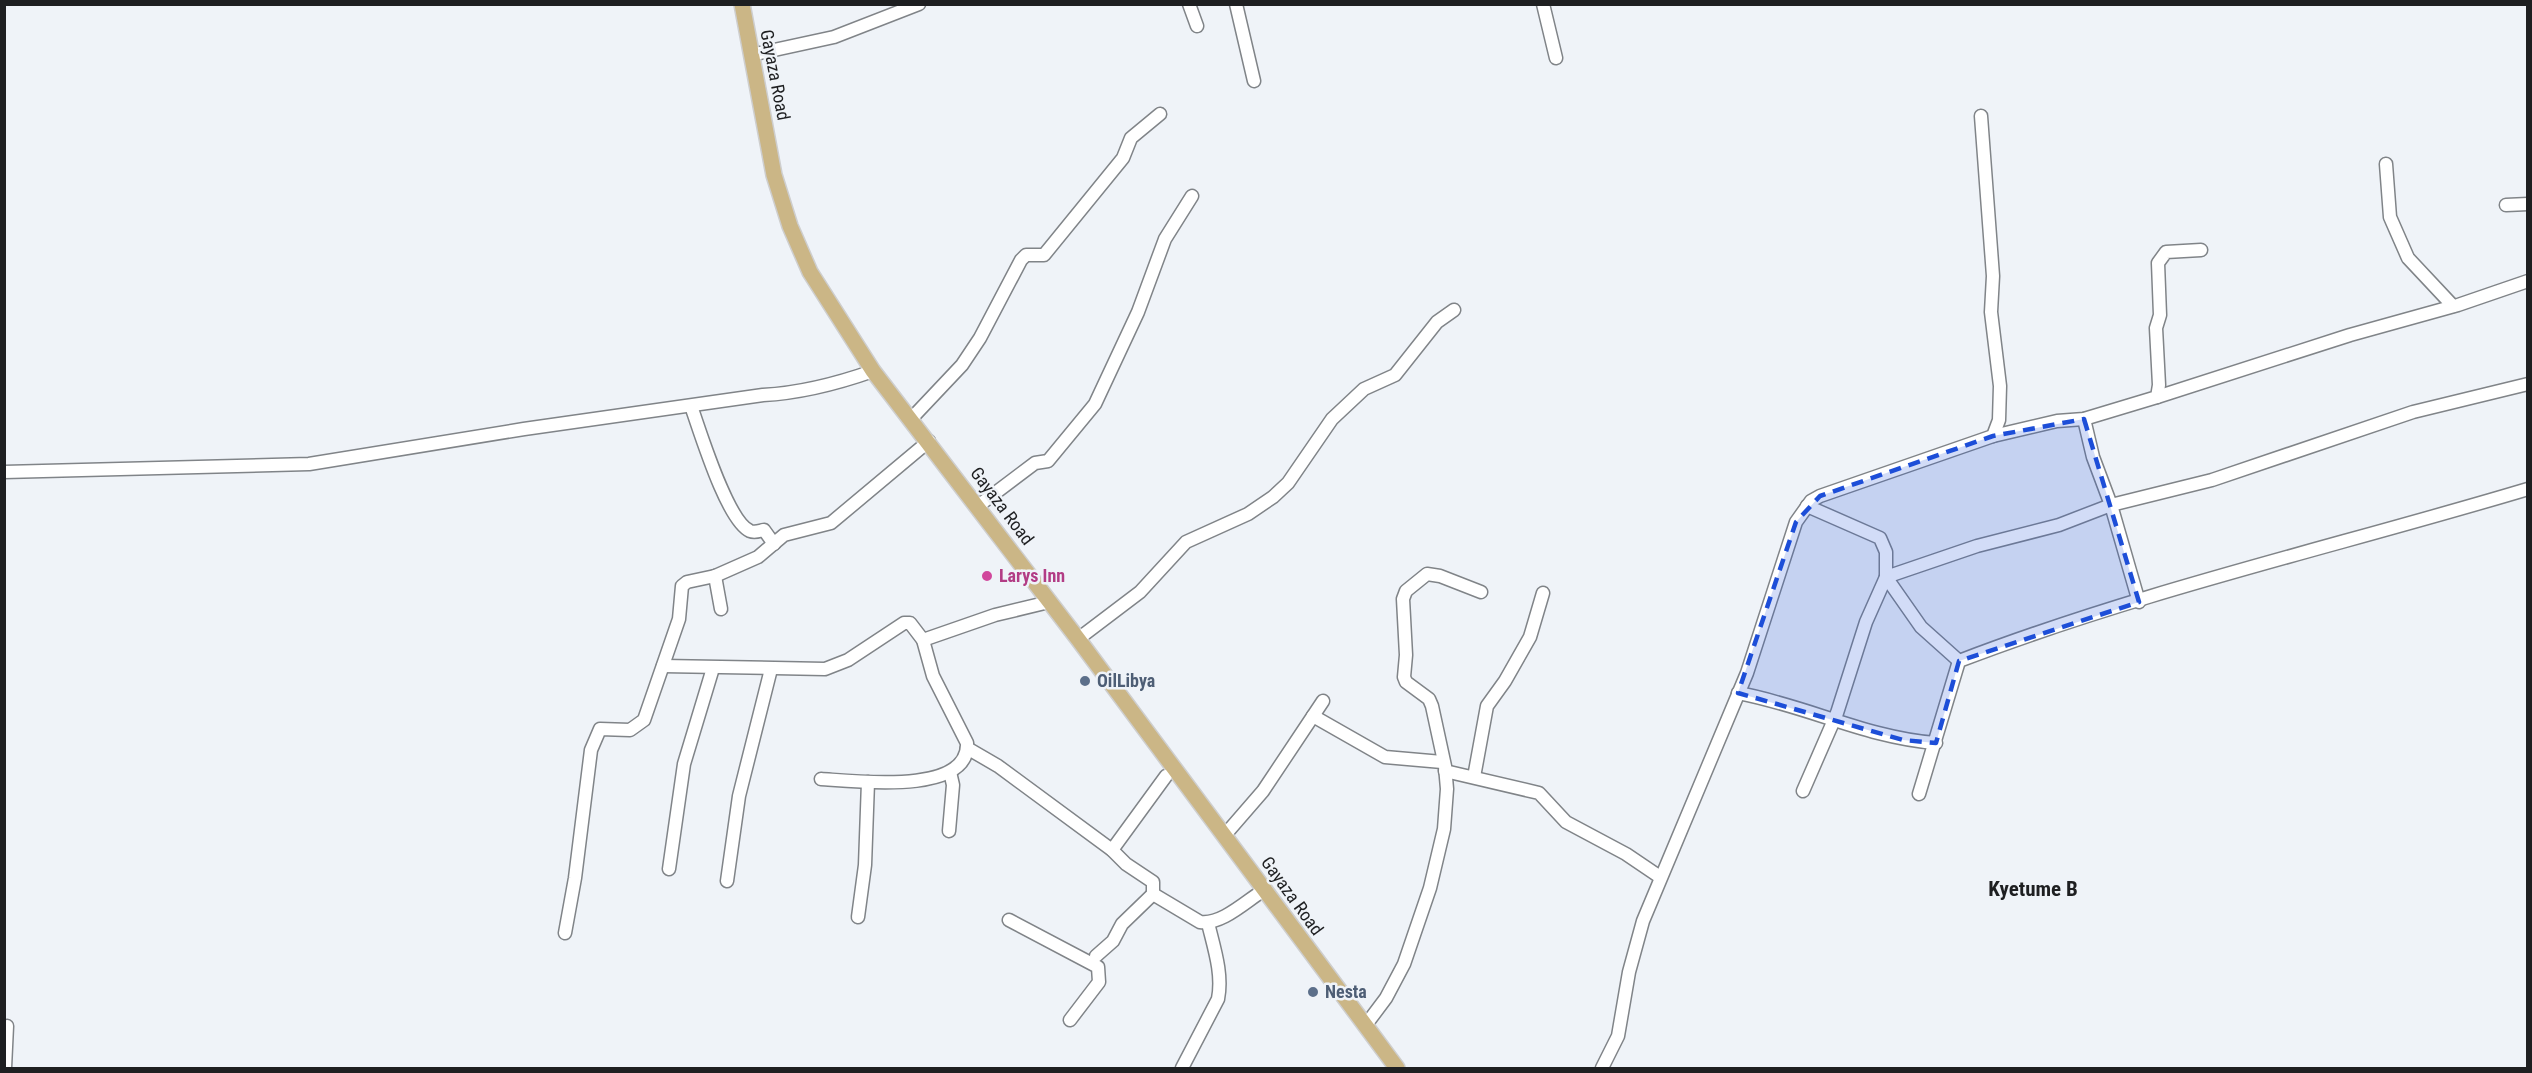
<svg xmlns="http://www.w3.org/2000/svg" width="2532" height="1073" font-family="'Roboto Condensed',sans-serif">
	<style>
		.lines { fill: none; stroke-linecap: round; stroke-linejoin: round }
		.minor-casing { stroke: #808488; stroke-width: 15 }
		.major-casing { stroke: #cecece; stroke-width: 18 }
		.minor { stroke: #fff; stroke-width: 12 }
		.major { stroke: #cbb686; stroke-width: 15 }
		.marked { fill: #1d4ed8; fill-opacity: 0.2; stroke: #1d4ed8; stroke-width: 4.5; stroke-dasharray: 12 8; stroke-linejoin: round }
		.hotel-dot { fill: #d1479c; stroke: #eff3f8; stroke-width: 2 }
		.service-dot { fill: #5c6f8a; stroke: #eff3f8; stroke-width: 2 }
		.labels { text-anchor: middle; stroke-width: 5; stroke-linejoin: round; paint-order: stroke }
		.street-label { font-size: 18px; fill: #1e1f21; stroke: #eff3f8 }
		.hotel-label { font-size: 18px; font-weight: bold; fill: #b23c85; stroke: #eff3f8; text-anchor: start }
		.service-label { font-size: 18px; font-weight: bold; fill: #4e5e75; stroke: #eff3f8; text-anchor: start }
		.quarter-label { font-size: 21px; font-weight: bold; fill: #1e1f21; stroke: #eff3f8 }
	</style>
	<rect width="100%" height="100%" fill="#eff3f8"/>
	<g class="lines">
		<g class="minor-casing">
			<g id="minor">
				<polyline points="1189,4 1197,26"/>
				<polyline points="1236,4 1254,81"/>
				<polyline points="1543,4 1556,58"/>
				<polyline points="751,55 834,37 919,4"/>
				<polyline points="2386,164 2390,217 2408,258 2453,306"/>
				<polyline points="2506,205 2528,204"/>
				<polyline points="2157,397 2350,335 2458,305 2528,281"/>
				<path d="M691,406C700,431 727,521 750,531C755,533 759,531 764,530L774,544"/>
				<polyline points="911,419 962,365 980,338 1021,260 1026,255 1044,255 1123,158 1131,138 1160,114"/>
				<polyline points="2084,419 2093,457 2111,505 2139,602"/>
				<polyline points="1993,436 2057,421 2084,419 2157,397 2159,385 2156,328 2160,315 2158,263 2166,252 2201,250"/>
				<path d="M4,472L309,464L524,429L763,395C802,393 836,384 873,371"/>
				<polyline points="978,506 1035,463 1048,461 1095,404 1138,312 1165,239 1192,196"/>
				<polyline points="1807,506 1880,538 1886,552 1886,577 1921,627 1959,661"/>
				<polyline points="715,576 721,609"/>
				<polyline points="1078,639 1140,592 1186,542 1248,514 1273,497 1288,483 1332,419 1364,389 1395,375 1437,322 1454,310"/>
				<polyline points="923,640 995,615 1049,602"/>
				<path d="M663,666L825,669L848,660L904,623H910L923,640L933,676L967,743C970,796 853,781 821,779"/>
				<path d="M1738,693C1805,705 1867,738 1936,743"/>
				<polyline points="1313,716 1385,757 1442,762"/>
				<path d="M967,748L998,766L1112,850L1126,864L1153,882V894L1200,922C1222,925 1246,901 1264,890"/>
				<polyline points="1445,771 1539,793 1566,822 1626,854 1660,877"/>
				<polyline points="1474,777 1487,706 1505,681 1530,637 1543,593"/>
				<polyline points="1803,791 1837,713 1866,622 1886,577 1977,546 2059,525 2111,505 2212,480 2413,412 2528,384"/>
				<path d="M1919,794L1959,661C2144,590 2338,546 2528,489"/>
				<polyline points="949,831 953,785 950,772"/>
				<polyline points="1224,836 1263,791 1323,701"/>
				<polyline points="1112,850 1166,776"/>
				<polyline points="669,869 684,764 713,668"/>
				<polyline points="727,881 739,796 771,669"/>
				<polyline points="858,917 865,865 868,782"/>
				<polyline points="1009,920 1098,967 1099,982 1070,1020"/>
				<polyline points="565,933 575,878 591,750 600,729 630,730 644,720 679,619 682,586 687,582 715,576 758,557 784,535 831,523 929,441"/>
				<polyline points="1096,956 1113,941 1122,924 1153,894"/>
				<polyline points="1365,1026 1386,998 1404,964 1430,888 1444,829 1447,789 1445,766 1432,706 1429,699 1406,682 1404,677 1406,655 1403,599 1406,591 1427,574 1440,576 1481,592"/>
				<polyline points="5,1068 7,1026"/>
				<path d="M1182,1068L1218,999C1223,974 1214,948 1208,923"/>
				<polyline points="1602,1068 1618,1036 1629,972 1643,921 1747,673 1796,522 1811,501 1820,496 1993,436 1999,420 2000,386 1991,312 1993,276 1981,116"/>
			</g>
		</g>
		<g class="major-casing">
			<polyline id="major" points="742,4 774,175 790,226 810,272 873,371 1078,639 1397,1068"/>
		</g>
		<use href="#minor" class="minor"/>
		<use href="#major" class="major"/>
	</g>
	<path class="marked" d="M2084,419L2139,602L1959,661L1936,743L1903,740L1738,693L1796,522L1820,496L1993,436Z"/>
	<circle class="hotel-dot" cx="987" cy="576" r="6"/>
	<g class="service-dot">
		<circle cx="1085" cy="681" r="6"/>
		<circle cx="1313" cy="992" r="6"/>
	</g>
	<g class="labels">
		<g class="street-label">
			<text transform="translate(775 75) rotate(79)" y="6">Gayaza Road</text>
			<text transform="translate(1002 506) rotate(53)" y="6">Gayaza Road</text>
			<text transform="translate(1292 896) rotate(54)" y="6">Gayaza Road</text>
		</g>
		<g class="hotel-label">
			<text x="999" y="582">Larys Inn</text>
		</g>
		<g class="service-label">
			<text x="1097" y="687">OilLibya</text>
			<text x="1325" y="998">Nesta</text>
		</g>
		<g class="quarter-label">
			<text x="2033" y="896">Kyetume B</text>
		</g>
	</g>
	<rect width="2532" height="1073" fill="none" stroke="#1e1f21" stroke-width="12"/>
</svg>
